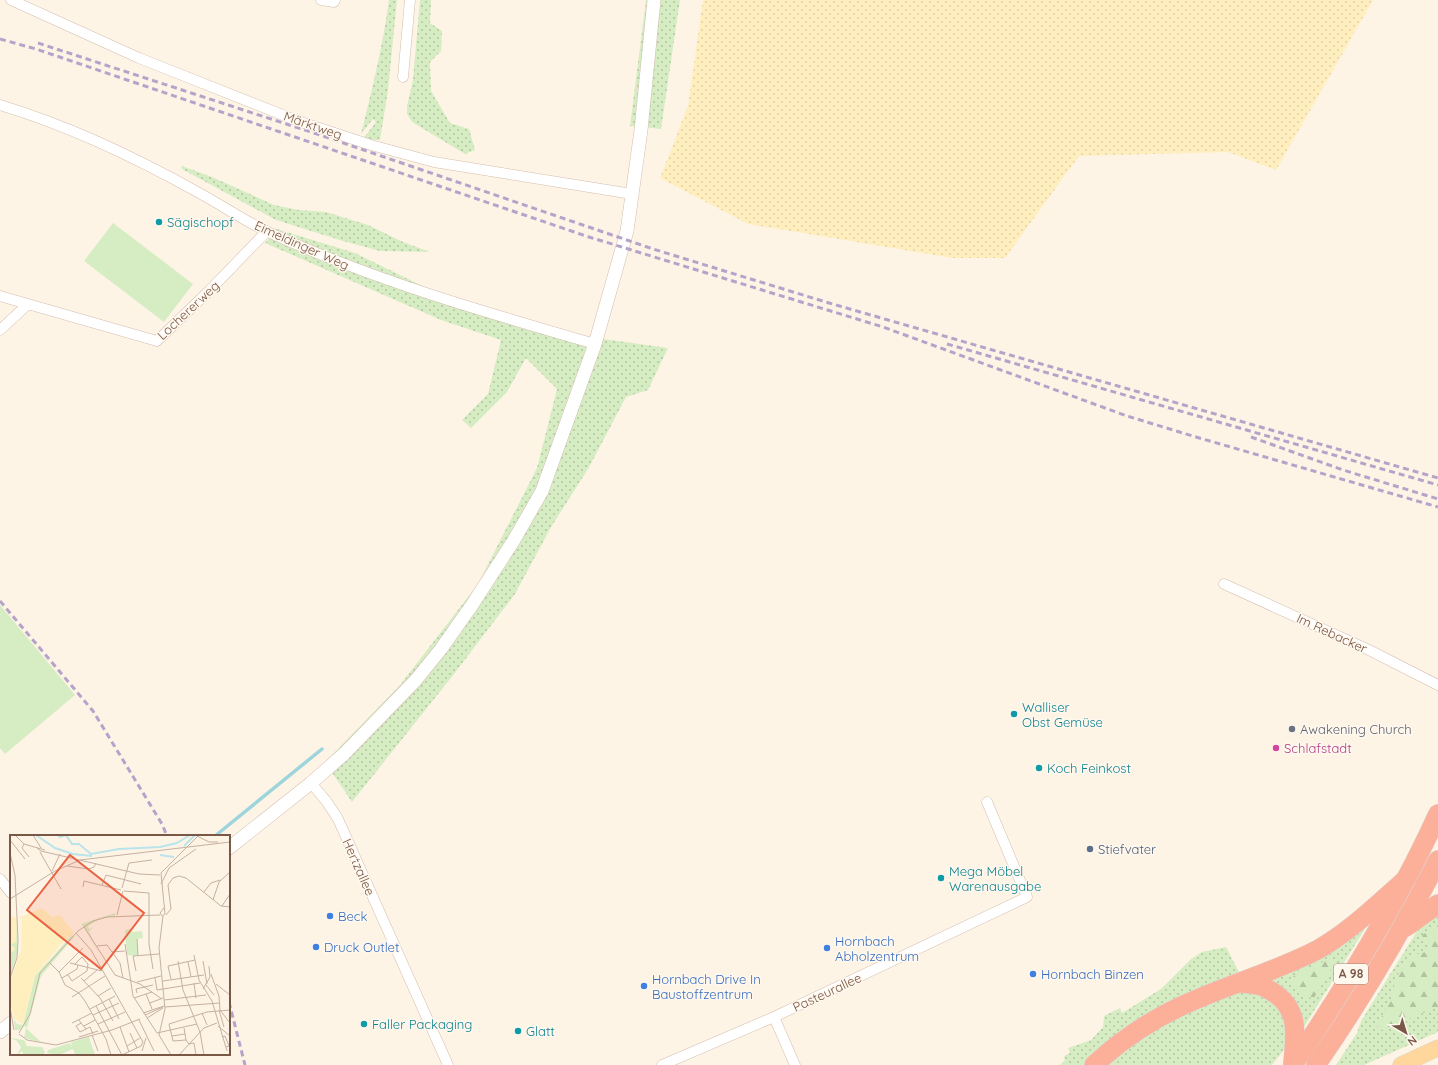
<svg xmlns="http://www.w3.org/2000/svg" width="1438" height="1065" font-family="Quicksand,sans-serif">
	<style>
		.grass { fill: url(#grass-dots) }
		.forest { fill: url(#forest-firs) }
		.sand { fill: url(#sand-dots) }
		.garden { fill: #d6edc3 }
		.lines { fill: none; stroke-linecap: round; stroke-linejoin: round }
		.stream { stroke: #9ed5dc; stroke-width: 3.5 }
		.minor-casing { stroke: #d4bdae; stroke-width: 11 }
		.tertiary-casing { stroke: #d4bdae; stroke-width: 14 }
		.primary-casing { stroke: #dcd4cf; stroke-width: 17 }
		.motorway-casing { stroke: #dcd4cf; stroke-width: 20 }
		.minor { stroke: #fff; stroke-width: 10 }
		.tertiary { stroke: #fff; stroke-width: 13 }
		.primary { stroke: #ffd79c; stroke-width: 16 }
		.motorway { stroke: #fcaf99; stroke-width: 19 }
		.rail { stroke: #b6a3c9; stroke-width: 3; stroke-dasharray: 6 4; stroke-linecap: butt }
		.culture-dot { fill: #0f9aa8; stroke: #fff8ee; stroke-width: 1.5 }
		.worship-dot { fill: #6b7280; stroke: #fff8ee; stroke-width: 1.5 }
		.hotel-dot { fill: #d1479c; stroke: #fff8ee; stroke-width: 1.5 }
		.service-dot { fill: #5c6f8a; stroke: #fff8ee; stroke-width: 1.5 }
		.shop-dot { fill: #3f7fe0; stroke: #fff8ee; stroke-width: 1.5 }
		.labels { text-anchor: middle; stroke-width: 3; stroke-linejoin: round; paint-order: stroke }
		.shield { fill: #fff8ee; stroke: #a2887a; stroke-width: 1 }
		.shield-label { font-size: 12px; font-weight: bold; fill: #7a5848 }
		.street-label { font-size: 13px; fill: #7a5848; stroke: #fff8ee }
		.culture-label { font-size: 13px; fill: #0d838f; stroke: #fff8ee; text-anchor: start }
		.worship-label { font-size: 13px; fill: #5b616d; stroke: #fff8ee; text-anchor: start }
		.hotel-label { font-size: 13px; fill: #b23c85; stroke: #fff8ee; text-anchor: start }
		.service-label { font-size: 13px; fill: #4e5e75; stroke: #fff8ee; text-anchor: start }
		.shop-label { font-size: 13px; fill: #366cbe; stroke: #fff8ee; text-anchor: start }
		.inset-river { fill: none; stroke: #b9e4ea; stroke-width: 2 }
		.inset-road { fill: none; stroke: #c5b1a2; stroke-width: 1 }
		.view { fill: #eb6243; fill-opacity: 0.15; stroke: #eb6243; stroke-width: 2 }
		.inset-edge { fill: none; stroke: #7a5848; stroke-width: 2 }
	</style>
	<defs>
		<pattern id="grass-dots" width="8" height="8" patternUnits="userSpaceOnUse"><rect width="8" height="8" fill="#d6edc3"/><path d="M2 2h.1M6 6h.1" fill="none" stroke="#b3c3a0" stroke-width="1.8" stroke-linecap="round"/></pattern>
		<pattern id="forest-firs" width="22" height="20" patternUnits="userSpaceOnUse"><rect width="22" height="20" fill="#d6edc3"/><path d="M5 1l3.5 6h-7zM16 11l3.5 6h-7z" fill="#b3c3a0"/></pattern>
		<pattern id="sand-dots" width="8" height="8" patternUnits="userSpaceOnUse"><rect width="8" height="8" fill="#ffefbf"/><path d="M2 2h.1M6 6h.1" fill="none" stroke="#decfa6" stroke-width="1.8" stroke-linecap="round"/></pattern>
	</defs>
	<rect width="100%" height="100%" fill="#fef4e6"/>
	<g class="grass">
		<path d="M389,0H397L388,90L380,140L363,139L376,122L373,119L361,134C372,90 383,45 389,0Z"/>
		<polygon points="420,0 431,0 430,23 442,31 441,51 430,62 431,91 450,123 469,129 475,150 465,154 412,122 407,114 407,106 413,80"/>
		<polygon points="646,0 680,0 661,129 630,126"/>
		<polygon points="182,166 212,177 274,205 299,210 326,212 368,225 403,242 430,252 380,251 343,241 276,220 182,169"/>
		<polygon points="277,229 355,253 449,299 525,328 668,348 648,390 626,397 588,469 551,527 515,594 454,674 352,802 325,762 400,685 478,584 537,468 557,389 526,358 507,392 471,428 462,420 488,394 501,340 441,320 265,243"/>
		<polygon points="1438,909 1438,1032 1364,1065 1336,1065 1357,1033 1361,1021 1417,931 1424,922"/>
		<polygon points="1368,924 1301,1032 1264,983"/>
		<polygon points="1226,947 1240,974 1099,1050 1083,1065 1060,1065 1065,1060 1064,1056 1070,1053 1068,1048 1091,1040 1103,1027 1104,1016 1120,1008 1122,1013 1161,989 1191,959 1202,952"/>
		<polygon points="1241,989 1257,991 1286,1013 1288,1041 1283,1051 1272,1065 1102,1065 1159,1024"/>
	</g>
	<g class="forest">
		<polygon points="1438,927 1438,1007 1382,1030 1377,1026 1393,996 1393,983 1406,961 1418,954 1426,952 1431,946 1424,941 1422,935"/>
		<polygon points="1327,960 1333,961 1331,969 1314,998 1307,997 1293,984 1292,978 1297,973"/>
	</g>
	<polygon class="sand" points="703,0 1373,0 1276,170 1228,152 1079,156 1005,258 952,258 748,224 660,178 688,106"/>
	<g class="garden">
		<polygon points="113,223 193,284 164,322 84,261"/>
		<polygon points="0,605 75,695 5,754 0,748"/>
	</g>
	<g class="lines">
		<polyline class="stream" points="215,836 322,749"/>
		<g class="minor-casing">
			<g id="minor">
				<polyline points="11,0 139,58 298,121 371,145 434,162 632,194"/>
				<polyline points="321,0 334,2 335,0"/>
				<polyline points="403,77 410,0"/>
				<path d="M0,105C70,126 137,158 201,194C223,206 245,221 268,232C373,280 484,312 595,344"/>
				<polyline points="0,296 157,341 210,290 267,231"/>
				<polyline points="0,330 27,305"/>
				<polyline points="1224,584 1369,650 1438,685"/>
				<polyline points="311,783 327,802 338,819 448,1065"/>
				<polyline points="0,879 11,893"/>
				<polyline points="774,1017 795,1065"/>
				<polyline points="662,1065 774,1017 1027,897 987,802"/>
			</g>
		</g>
		<g class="tertiary-casing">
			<g id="tertiary">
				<polyline points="229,848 311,783 344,754 415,681 441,649 472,605 514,540 542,491 595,344 627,231 641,130 654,0"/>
				<polyline points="0,1032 11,1023"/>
			</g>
		</g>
		<g class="primary-casing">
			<polyline id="primary" points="1401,1065 1438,1048"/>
		</g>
		<g class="motorway-casing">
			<g id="motorway">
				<polyline points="1406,927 1438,904"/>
				<path d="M1239,983C1247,984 1257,984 1264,987C1268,989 1273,992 1277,995C1300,1012 1295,1038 1293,1063"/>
				<path d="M1094,1065C1123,1038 1159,1015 1195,1000C1236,982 1279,970 1319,949C1350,931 1377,905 1404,881"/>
				<path d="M1293,1065C1347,985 1398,902 1438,814"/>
				<path d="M1316,1065C1361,1000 1402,931 1438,860"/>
			</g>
		</g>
		<use href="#minor" class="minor"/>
		<use href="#tertiary" class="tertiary"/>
		<use href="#primary" class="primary"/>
		<use href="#motorway" class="motorway"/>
		<g class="rail">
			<polyline points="0,39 36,49 589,237 883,327 1127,416 1196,437 1438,507"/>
			<polyline points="38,43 314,133 653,249 829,303 1438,478"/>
			<polyline points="947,344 1438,485"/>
			<polyline points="1251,437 1343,470 1438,499"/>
			<polyline points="0,601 93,711 162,824 167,836"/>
			<polyline points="229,1002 245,1065"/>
		</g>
	</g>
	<g class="culture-dot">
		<circle cx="159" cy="222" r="4"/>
		<circle cx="1014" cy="714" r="4"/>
		<circle cx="1039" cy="768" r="4"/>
		<circle cx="941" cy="878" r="4"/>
		<circle cx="364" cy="1024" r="4"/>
		<circle cx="518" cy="1031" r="4"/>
	</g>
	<circle class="worship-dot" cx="1292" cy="729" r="4"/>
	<circle class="hotel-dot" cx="1276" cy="748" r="4"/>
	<circle class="service-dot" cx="1090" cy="849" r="4"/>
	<g class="shop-dot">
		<circle cx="330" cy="916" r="4"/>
		<circle cx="316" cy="947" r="4"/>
		<circle cx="827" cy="948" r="4"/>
		<circle cx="1033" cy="974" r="4"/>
		<circle cx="644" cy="986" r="4"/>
	</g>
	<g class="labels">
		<rect class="shield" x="1334" y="964" width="34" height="20" rx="3"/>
		<g class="shield-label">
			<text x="1351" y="978">A 98</text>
		</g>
		<g class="street-label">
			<text transform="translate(313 125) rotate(19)" y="5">Märktweg</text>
			<text transform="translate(302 245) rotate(24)" y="5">Eimeldinger Weg</text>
			<text transform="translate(188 310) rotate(-43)" y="5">Lochererweg</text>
			<text transform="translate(1332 633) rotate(25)" y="5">Im Rebacker</text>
			<text transform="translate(359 867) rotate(66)" y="5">Hertzallee</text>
			<text transform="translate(827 992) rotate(-25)" y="5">Pasteurallee</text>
		</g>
		<g class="culture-label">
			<text x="167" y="227">Sägischopf</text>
			<text x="1022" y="712">Walliser<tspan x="1022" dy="15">Obst Gemüse</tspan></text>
			<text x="1047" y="773">Koch Feinkost</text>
			<text x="949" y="876">Mega Möbel<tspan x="949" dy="15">Warenausgabe</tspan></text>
			<text x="372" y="1029">Faller Packaging</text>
			<text x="526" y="1036">Glatt</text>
		</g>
		<g class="worship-label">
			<text x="1300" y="734">Awakening Church</text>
		</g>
		<g class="hotel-label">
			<text x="1284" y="753">Schlafstadt</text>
		</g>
		<g class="service-label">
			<text x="1098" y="854">Stiefvater</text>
		</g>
		<g class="shop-label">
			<text x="338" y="921">Beck</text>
			<text x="835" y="946">Hornbach<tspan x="835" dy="15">Abholzentrum</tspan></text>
			<text x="324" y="952">Druck Outlet</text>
			<text x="1041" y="979">Hornbach Binzen</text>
			<text x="652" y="984">Hornbach Drive In<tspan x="652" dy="15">Baustoffzentrum</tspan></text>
		</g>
	</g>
	<g transform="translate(10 835)">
		<rect width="220" height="220" fill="#fef4e6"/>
		<path d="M105,78V81L90,84L78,91L79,94L84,92L79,96L88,118L77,95L71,89ZM62,100L64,102L31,141L17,193L14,191L10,195H5L4,184L7,189L13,190L25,141ZM16,193L31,207L14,203ZM79,202L85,220H65L63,214L49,220L37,218L38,215L60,208L62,213L61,207Z" fill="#d6edc3"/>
		<path d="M7,88V120L0,142V117L4,112L0,110ZM0,203L14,205L17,211L32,212L35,217L33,220H14L12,216L7,220L11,212L7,206Z" fill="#d6edc3"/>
		<path d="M32,73L42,82L50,80L64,98L51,109L25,141L13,190L4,183L0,165V147L11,115L12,84L8,83ZM0,81L7,83V88L6,107L0,110L5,113L4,116L1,117H0Z" fill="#ffefbf"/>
		<path d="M121,94L122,97L132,96L133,103L127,104L128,121L117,120L115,95Z" fill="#d6edc3"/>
		<path class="inset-river" d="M26,0L45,13L63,19L82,21M48,0L50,2L56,0L62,9H69L81,19L109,14L150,12L167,8L180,0M174,11L185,0M150,20L164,22"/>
		<path class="inset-road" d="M5,0L14,9L35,15M23,0L31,13M187,1L199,7H208M0,5L15,24M14,9L12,13L19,22M27,13L31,16L129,39L150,40M30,17L51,54M0,18L5,40L8,105L7,123L0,143M57,31L79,34L84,32L86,28M42,36L50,19M151,49L159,33L186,14M92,50L96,40L131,49M73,52L74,46L111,55M112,53L119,28L142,25M114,56L139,58V109L143,134M194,57L201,48L210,45M0,64L45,36L70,25L220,7M203,65L209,47L220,37M212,71L220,59M154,73L150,78L152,81L155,79L151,38L188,1M107,80L113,56M156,80L161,74L158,50L163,43L169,41L176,43L211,71L220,72M153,81L149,113L155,174L149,200L161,220M74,92L105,140L130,149L152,164M66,98L81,115L133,207L131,211L112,220M127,104L128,120M115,109L123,161L147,198L187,189M87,111L97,110L110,128L113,143M102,117L115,116M184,120L189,145L202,166L217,216M168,126L173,155L190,197L194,220M193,126L197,149M39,127L49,137L55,150L69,158L75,166L96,204L101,220M178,127L181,142M60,128L92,136M126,136L123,121L149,119M49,137L73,113M201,139L209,161L210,175L220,188M58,140L62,146L77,136L78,129L72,122L65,129M52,143L67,134L68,130M71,143L90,163L103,186M145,143L147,155L190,148M161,144L158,131L185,125M74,146L87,135M153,146L194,140M127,147L151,141M184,148L186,163M206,149L220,160M196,150L204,160M193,154L200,142L199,131M127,158L126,154L143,150M136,159L142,174M88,161L101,153M62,162L95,141M124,163L142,157M99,164L109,184M154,165L196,160M140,168L153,163M86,171L112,220M0,172L4,195M155,172L210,168M80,174L105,161M209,175L214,192M133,178L154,171M192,178L197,190M83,180L109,168M135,180L153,172M137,183L153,173M69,185L71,188L66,191L70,197L76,194L71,188M129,185L144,216M62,188L82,178M88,189L115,177M74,191L85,185M208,191L220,201M110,192L119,217M174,193L176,205M76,194L80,192L83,199M9,198L20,179L30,138L68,96L83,86L97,82L150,80M120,198L127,213M9,199L17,205L46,210L102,195L130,184M82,200L88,216M162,201L175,199M69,202L88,196M212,202L215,201L219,211L216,212M117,211L130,203M132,216L136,203M169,220L194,193L207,188M186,220L184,208L179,209L176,205L163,206L159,189L197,177L220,175"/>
		<path class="view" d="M60,20L134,78L91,134L17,75Z"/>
		<rect width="220" height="220" class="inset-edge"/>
	</g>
	<g transform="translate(1406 1033) rotate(142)" stroke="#fff8ee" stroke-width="3" paint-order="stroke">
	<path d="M0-3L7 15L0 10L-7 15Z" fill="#7a5848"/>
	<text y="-6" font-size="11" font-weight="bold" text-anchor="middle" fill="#7a5848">N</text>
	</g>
</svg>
